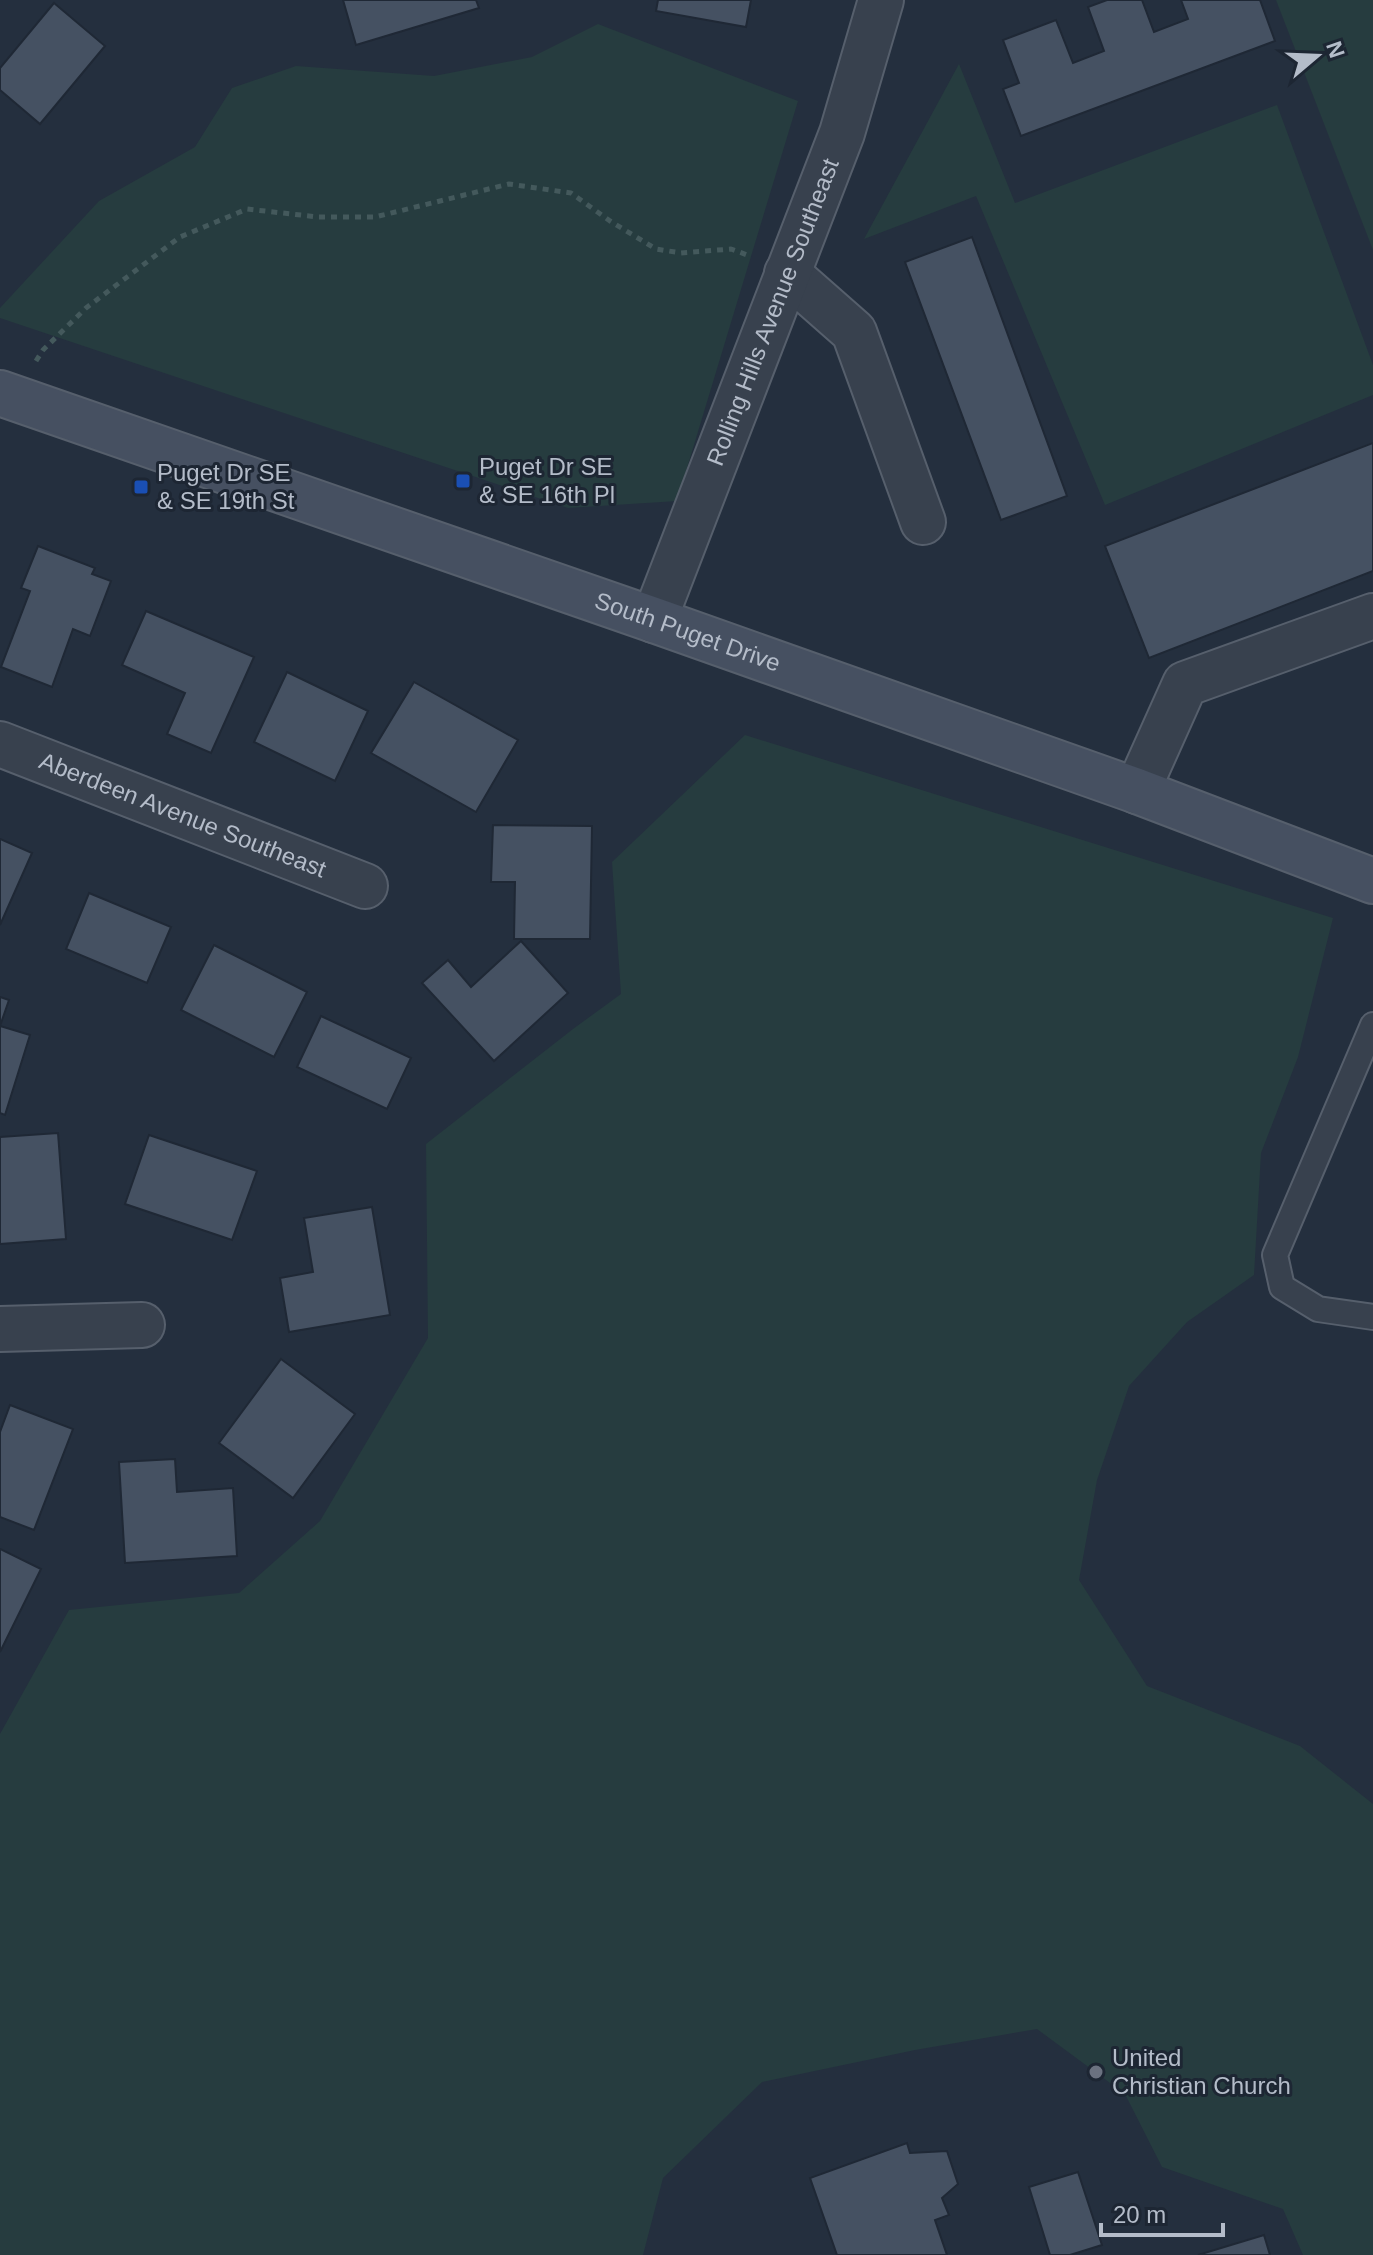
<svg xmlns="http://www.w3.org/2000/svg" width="1373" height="2255" font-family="Arial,sans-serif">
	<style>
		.green { fill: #263c3f }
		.building { fill: #455162; stroke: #1f2835; stroke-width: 2 }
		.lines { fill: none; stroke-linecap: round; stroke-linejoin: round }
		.lane-casing { stroke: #565f6c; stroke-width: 28 }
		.street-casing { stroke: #565f6c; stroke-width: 48 }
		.secondary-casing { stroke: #565f6c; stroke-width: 48 }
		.path { stroke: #44595c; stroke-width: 5; stroke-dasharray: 6 6; stroke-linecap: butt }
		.lane { stroke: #38414e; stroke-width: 24 }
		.street { stroke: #38414e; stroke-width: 44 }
		.secondary { stroke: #465061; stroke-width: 44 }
		.transit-dot { fill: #1a4fb4; stroke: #1d2633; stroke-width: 3 }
		.worship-dot { fill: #6b7280; stroke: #1d2633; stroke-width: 3 }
		.labels { text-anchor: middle; stroke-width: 6; stroke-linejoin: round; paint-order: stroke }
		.street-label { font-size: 24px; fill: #b4bcc9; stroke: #1d2633 }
		.poi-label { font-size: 24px; fill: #b4bcc9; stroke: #1d2633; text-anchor: start }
	</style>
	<rect width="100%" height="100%" fill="#242f3e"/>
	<g class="green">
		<polygon points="1276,0 1373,0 1373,250"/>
		<polygon points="598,24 798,101 677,501 568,508 0,318 0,308 99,201 195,147 232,88 296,66 434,76 532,57"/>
		<polygon points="959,64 1015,203 1277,105 1373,365 1373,395 1105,505 976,196 864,239"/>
		<polygon points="745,735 1333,918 1298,1057 1261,1153 1254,1275 1187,1322 1129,1386 1097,1480 1079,1580 1147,1686 1300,1746 1373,1804 1373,2255 1303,2255 1283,2209 1162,2167 1125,2094 1037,2029 915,2050 762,2082 663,2178 643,2255 0,2255 0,1734 69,1610 239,1593 320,1521 428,1338 426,1144 573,1029 621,994 612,862"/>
	</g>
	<g class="building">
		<polygon points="343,0 476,0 479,8 356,45"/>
		<polygon points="658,0 751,0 746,27 656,11"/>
		<polygon points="1107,0 1142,0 1154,32 1188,19 1181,0 1260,0 1275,41 1021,136 1003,89 1019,83 1003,40 1056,20 1073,63 1104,51 1088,7"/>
		<polygon points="54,3 105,46 40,124 0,90 0,68"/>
		<polygon points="972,237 1067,496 1001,520 905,262"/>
		<polygon points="1373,443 1373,571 1149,658 1105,546"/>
		<polygon points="38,546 95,568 92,574 111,581 90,636 73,629 52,687 1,667 30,591 21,588"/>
		<polygon points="146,611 254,657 211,753 167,734 185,693 122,665"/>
		<polygon points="287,672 368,711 335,781 254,742"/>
		<polygon points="414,682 518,740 476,812 371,753"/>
		<polygon points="493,825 592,826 590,939 514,939 515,882 491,882"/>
		<polygon points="0,839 32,853 0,925"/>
		<polygon points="89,893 171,927 147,983 66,949"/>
		<polygon points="521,941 568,993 494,1061 422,983 448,960 471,987"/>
		<polygon points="214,945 307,992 274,1057 181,1010"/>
		<polygon points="0,997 9,1000 0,1026"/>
		<polygon points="321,1016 411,1058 387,1109 297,1067"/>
		<polygon points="0,1026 30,1035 5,1115 0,1113"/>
		<polygon points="58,1133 66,1239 0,1244 0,1137"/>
		<polygon points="149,1135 257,1171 232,1240 125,1204"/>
		<polygon points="372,1207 390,1315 289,1332 280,1278 313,1272 304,1218"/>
		<polygon points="281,1359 355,1414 293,1498 219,1443"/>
		<polygon points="10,1405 73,1429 34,1530 0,1517 0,1432"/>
		<polygon points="175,1459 177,1492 233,1488 237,1556 125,1563 119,1462"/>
		<polygon points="0,1549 41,1569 0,1652"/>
		<polygon points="907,2143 910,2153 947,2151 958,2184 942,2198 949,2215 935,2220 947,2255 837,2255 810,2178"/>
		<polygon points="1078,2172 1102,2245 1070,2255 1050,2255 1029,2187"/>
		<polygon points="1264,2235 1270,2255 1198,2255"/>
	</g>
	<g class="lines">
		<g class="lane-casing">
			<polyline id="lane" points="1373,1025 1275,1255 1282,1287 1318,1309 1373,1317"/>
		</g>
		<g class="street-casing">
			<g id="street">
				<polyline points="787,273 854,332 923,522"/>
				<path id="s1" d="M654,620L842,133L881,0"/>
				<path id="s2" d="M0,744L365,886"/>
				<polyline points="1137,791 1185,684 1373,616"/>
				<polyline points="0,1329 142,1325"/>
			</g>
		</g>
		<g class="secondary-casing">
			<g id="secondary">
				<path id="s3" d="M0,393L654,620L1137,791L1373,881"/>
			</g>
		</g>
		<polyline class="path" points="36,361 43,350 86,308 180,237 247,209 318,217 375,217 509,184 571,193 610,221 656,249 681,253 731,249 750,256"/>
		<use href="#lane" class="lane"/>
		<use href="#street" class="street"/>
		<use href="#secondary" class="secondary"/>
	</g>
	<g class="transit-dot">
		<rect x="455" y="473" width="16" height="16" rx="4"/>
		<rect x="133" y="479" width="16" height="16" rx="4"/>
	</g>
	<circle class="worship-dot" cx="1096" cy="2072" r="8"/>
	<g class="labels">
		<g class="street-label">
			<text dy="8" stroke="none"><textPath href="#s1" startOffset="330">Rolling Hills Avenue Southeast</textPath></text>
			<text dy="8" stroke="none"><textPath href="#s3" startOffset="728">South Puget Drive</textPath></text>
			<text dy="8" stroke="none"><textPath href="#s2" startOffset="196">Aberdeen Avenue Southeast</textPath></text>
		</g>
		<g class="poi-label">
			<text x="479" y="475">Puget Dr SE<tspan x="479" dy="28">&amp; SE 16th Pl</tspan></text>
			<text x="157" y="481">Puget Dr SE<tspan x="157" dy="28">&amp; SE 19th St</tspan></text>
			<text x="1112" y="2066">United<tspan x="1112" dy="28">Christian Church</tspan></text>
		</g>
	</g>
	<g transform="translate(1317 56) rotate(71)" stroke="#1d2633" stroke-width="6" paint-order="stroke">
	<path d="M0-6L14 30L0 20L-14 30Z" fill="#b4bcc9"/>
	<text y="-12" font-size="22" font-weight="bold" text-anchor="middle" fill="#b4bcc9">N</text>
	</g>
	<path d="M1101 2223v12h122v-12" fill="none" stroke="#b4bcc9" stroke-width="4"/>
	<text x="1113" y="2223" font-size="24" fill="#b4bcc9" stroke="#1d2633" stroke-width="6" paint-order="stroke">20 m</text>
</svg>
